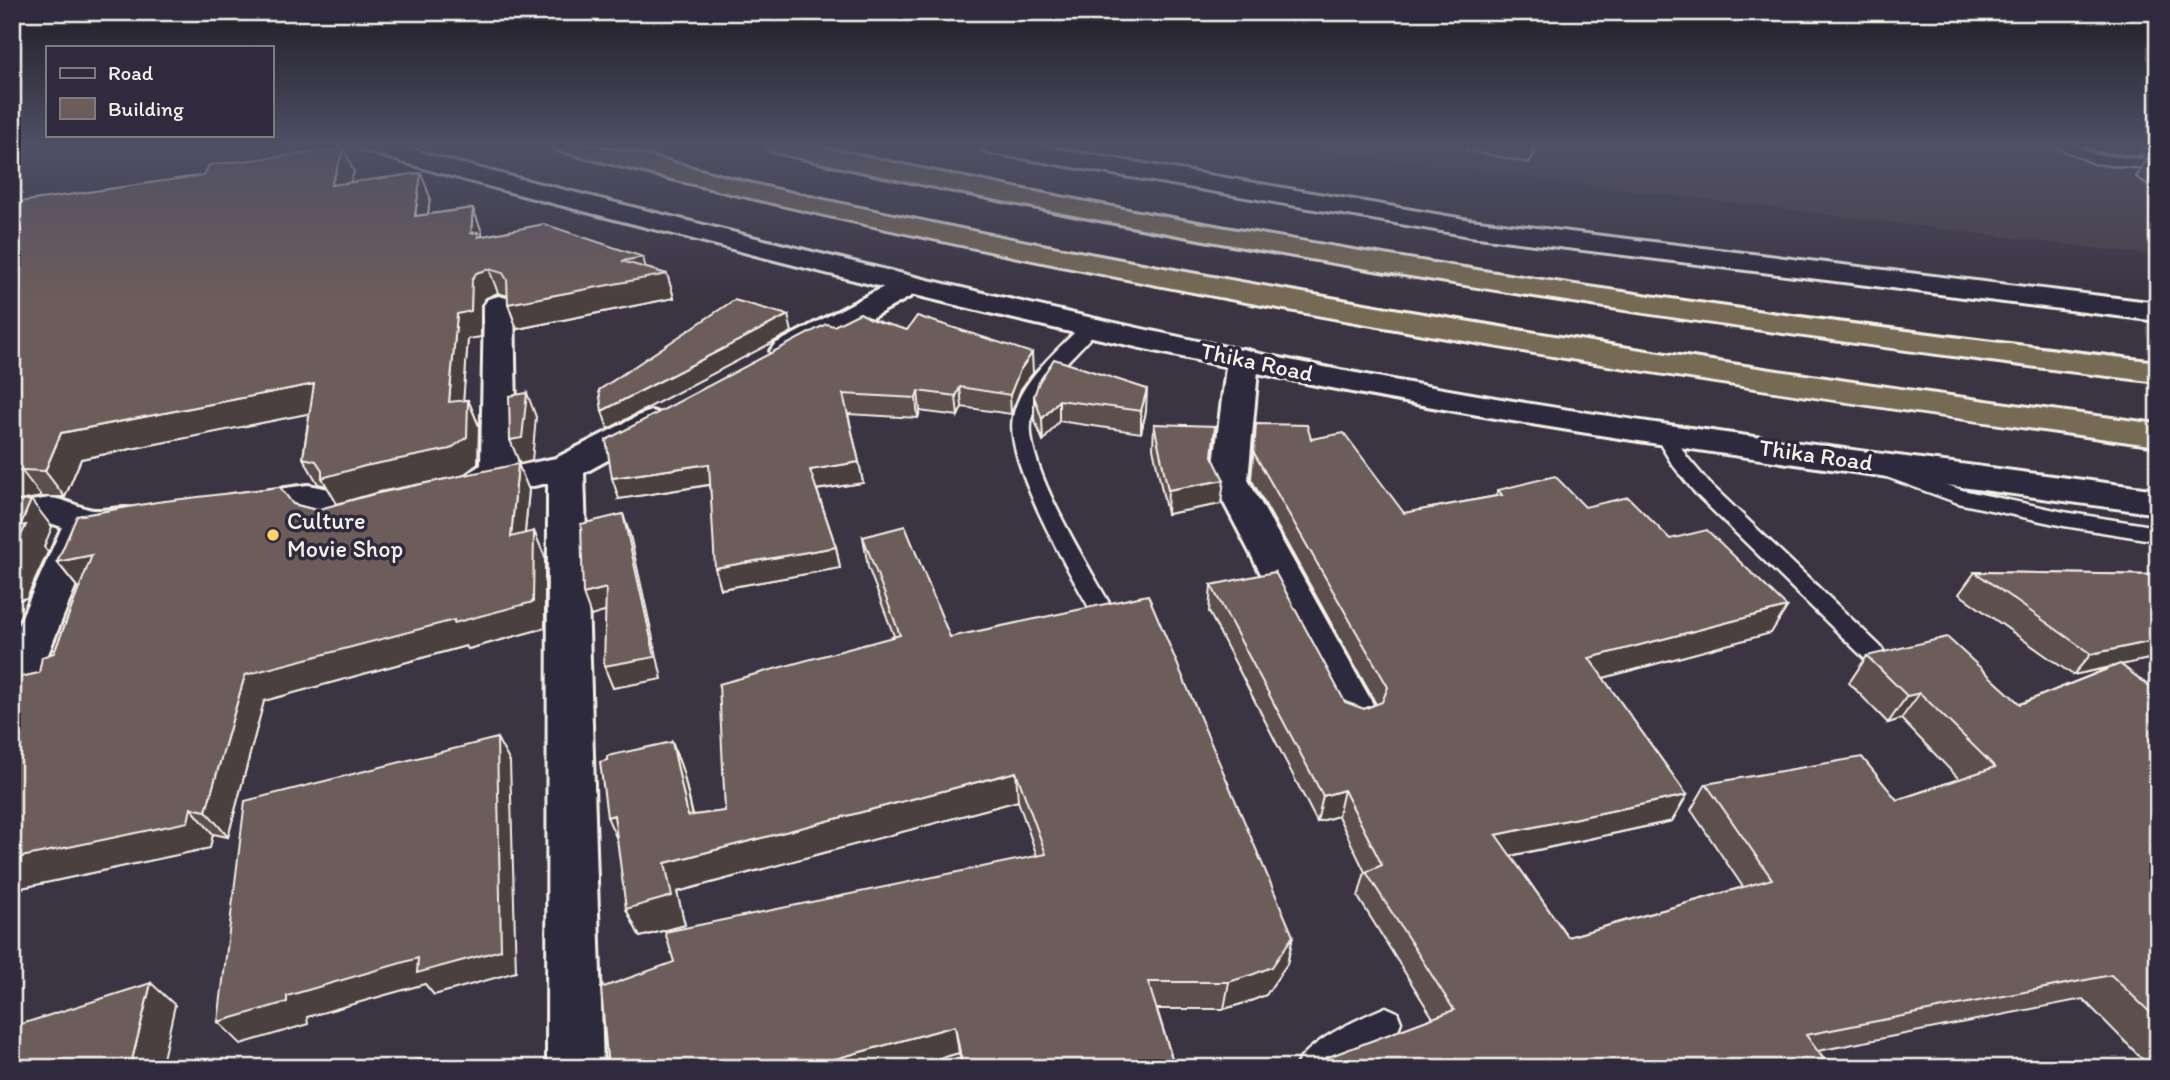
<svg xmlns="http://www.w3.org/2000/svg" width="2170" height="1080" font-family="Itim,sans-serif">
	<style>
		.built { fill: #4a404a }
		.lines { fill: none; stroke-linecap: round; stroke-linejoin: round }
		.lane-casing { stroke: #f4f1e8; stroke-width: 5 }
		.street-casing { stroke: #f4f1e8; stroke-width: 6 }
		.secondary-casing { stroke: #f4f1e8; stroke-width: 6 }
		.highway-casing { stroke: #f4f1e8; stroke-width: 6 }
		.lane { fill: #2f2a3d; fill-rule: evenodd }
		.street { fill: #2f2a3d; fill-rule: evenodd }
		.secondary { fill: #2f2a3d; fill-rule: evenodd }
		.highway { fill: #776a54; fill-rule: evenodd }
		.wall { fill: #5d4f4d; stroke: #f4f1e8; stroke-width: 2 }
		.shaded-wall { fill: #4c403f; stroke: #f4f1e8; stroke-width: 2 }
		.building { fill: #6c5c5a; stroke: #f4f1e8; stroke-width: 2 }
		.poi-dot { fill: #ffd166; stroke: #2f2a3d; stroke-width: 2.5 }
		.labels { text-anchor: middle; stroke-width: 7; stroke-linejoin: round; paint-order: stroke }
		.street-label { font-size: 24px; fill: #f4f1e8; stroke: #2f2a3d }
		.poi-label { font-size: 24px; fill: #f4f1e8; stroke: #2f2a3d; text-anchor: start }
	</style>
	<rect width="100%" height="100%" fill="#3b3443"/>
	<filter id="ink" filterUnits="userSpaceOnUse"><feTurbulence type="fractalNoise" baseFrequency=".0143" numOctaves="2"/><feDisplacementMap in="SourceGraphic" scale="14" xChannelSelector="R" yChannelSelector="G"/><feConvolveMatrix kernelMatrix="1 2 1 2 8 2 1 2 1" color-interpolation-filters="sRGB"/></filter>
	<g filter="url(#ink)">
		<polygon class="built" points="1272,145 2055,145 2158,181 2158,256"/>
		<g class="lines">
			<g class="lane-casing">
				<g id="lane">
					<polygon points="2054,145 2072,145 2097,155 2158,161 2158,169 2094,163"/>
					<path d="M1090,322L1099,327C1079,353 1052,372 1037,402C1032,412 1030,423 1031,434C1036,483 1088,565 1113,610L1110,616L1102,618L1094,616C1071,575 1004,462 1013,417C1020,380 1059,349 1084,323Z"/>
					<polygon points="1664,428 1671,430 1687,457 1709,483 1880,646 1884,652 1880,658 1872,661 1864,658 1695,493 1672,464 1654,434"/>
					<polygon points="1888,465 1962,490 2064,512 2158,527 2158,541 2064,526 1958,503 1881,475 1878,471 1881,467"/>
					<path d="M1386,1007L1397,1012L1401,1022L1397,1032L1335,1068H1295C1305,1042 1360,1018 1386,1007Z"/>
				</g>
			</g>
			<g class="street-casing">
				<g id="street">
					<polygon points="908,277 919,280 923,286 919,292 797,358 786,361 775,358 770,351 775,344 897,280"/>
					<polygon points="499,296 510,299 514,305 517,466 556,458 640,415 652,411 664,415 669,422 664,429 584,473 603,1068 547,1068 548,483 471,499 458,495 453,487 458,479 481,465 484,305 488,299"/>
					<polygon points="1243,349 1254,352 1259,359 1248,480 1379,715 1373,727 1357,733 1341,727 1212,480 1227,359 1232,352"/>
					<polygon points="308,485 329,489 335,498 334,508 361,500 374,504 380,513 374,522 331,534 309,528 297,510 238,517 225,514 219,505 225,496"/>
					<path d="M50,498C66,499 81,509 94,510C110,511 123,505 139,510L145,519L139,528L96,535L34,689L27,701L12,706V639L62,527L50,523L12,530V504Z"/>
				</g>
			</g>
			<g class="secondary-casing">
				<g id="secondary">
					<path d="M359,145H398L450,161C767,241 1083,323 1404,382C1654,428 1906,456 2158,490V514C1939,483 1719,456 1501,419C1250,377 1002,318 755,255C624,221 492,190 363,150Z"/>
					<polygon points="980,145 1034,145 1470,220 2158,303 2158,321 1470,236 992,153 983,150"/>
				</g>
			</g>
			<g class="highway-casing">
				<g id="highway">
					<path d="M553,145C620,143 688,168 753,184C849,206 945,226 1042,245C1412,316 1784,376 2158,424V446C1620,373 1082,286 557,150Z"/>
					<path d="M766,145H811C1255,244 1707,309 2158,362V382C1695,326 1233,256 779,153L770,150Z"/>
				</g>
			</g>
			<use href="#lane" class="lane"/>
			<use href="#street" class="street"/>
			<use href="#secondary" class="secondary"/>
			<use href="#highway" class="highway"/>
		</g>
		<g class="wall">
			<polygon points="1467,145 1539,145 1529,163 1466,150"/>
			<polygon points="2085,145 2158,145 2158,191 2136,177 2150,154 2139,156 2096,152"/>
			<polygon points="354,172 350,183 430,197 428,214 482,232 482,236 646,268 667,274 674,298 517,329 508,304 508,296 498,293 486,298 481,305 481,337 468,339 463,400 468,400 479,426 478,464 462,476 379,492 327,486 318,484 303,458 309,413 81,459 65,497 42,497 12,502 12,203"/>
			<polygon points="834,326 1033,373 1021,389 1011,414 962,407 958,416 920,411 918,418 848,414 859,462 863,483 817,490 836,547 840,568 721,589 710,485 619,499"/>
			<polygon points="1034,396 1146,411 1141,433 1059,421 1043,441 1034,418"/>
			<polygon points="1154,424 1212,457 1221,504 1167,514 1153,448"/>
			<polygon points="1256,424 1311,439 1404,513 1496,496 1498,490 1585,507 1670,539 1787,607 1771,633 1603,678 1687,795 1672,821 1511,856 1568,937 1743,887 1691,810 1706,784 1897,800 1959,779 1901,719 1888,723 1849,683 1867,656 2020,704 2112,667 2073,675 1959,594 1975,572 2158,575 2158,657 2121,665 2158,693 2158,1068 2151,1068 2083,999 1818,1051 1830,1068 1320,1068 1323,1059 1433,1018 1358,897 1365,872 1338,816 1317,822 1209,612 1211,585 1345,702 1364,709 1376,704 1251,479"/>
			<polygon points="529,490 525,533 545,557 545,628 468,649 466,646 264,701 228,837 213,834 210,848 12,890 12,679 39,673 54,653 79,588 78,588 57,562 293,504 316,510"/>
			<polygon points="863,537 950,637 1293,936 1287,964 1266,995 1248,1002 1224,1009 1157,1009 1175,1068 962,1068 959,1053 905,1068 1037,856 1018,801 677,892 685,925 640,937 626,909 672,742 683,772 693,815 725,811 894,636 868,567"/>
		</g>
		<g class="shaded-wall">
			<polygon points="1534,145 1539,145 1529,163"/>
			<polygon points="2146,145 2158,145 2158,151 2154,148 2150,154 2139,156"/>
			<polygon points="344,149 354,172 341,209 331,185"/>
			<polygon points="421,173 430,197 425,240 415,216"/>
			<polygon points="473,208 482,232 481,240 471,233"/>
			<polygon points="643,257 648,277 667,274 674,298 517,329 508,304 622,261"/>
			<polygon points="489,269 498,293 486,298 481,305 481,337 468,339 461,429 449,402 457,314 472,280 476,273"/>
			<polygon points="788,315 792,332 608,429 602,411"/>
			<polygon points="1032,353 1033,373 1021,389 1011,414 1010,395 1020,370"/>
			<polygon points="314,384 327,410 81,459 65,497 45,471 61,433"/>
			<polygon points="960,387 962,407 958,416 956,396"/>
			<polygon points="1147,389 1146,411 1141,433 1141,411"/>
			<polygon points="918,391 920,411 918,418 916,398"/>
			<polygon points="527,393 536,417 532,461 520,464 510,440"/>
			<polygon points="468,400 479,426 478,464 462,476 379,492 337,504 322,478"/>
			<polygon points="1059,400 1059,421 1043,441 1042,419"/>
			<polygon points="859,462 863,483 814,490 810,470"/>
			<polygon points="518,464 529,490 522,563 511,537"/>
			<polygon points="709,464 714,484 619,499 612,478"/>
			<polygon points="21,470 42,497 12,502 12,472"/>
			<polygon points="1224,480 1221,504 1167,514 1168,490"/>
			<polygon points="31,500 52,527 44,547 48,552 27,598 12,601 12,555 20,526"/>
			<polygon points="623,514 630,535 662,679 613,688 604,666"/>
			<polygon points="534,531 545,557 545,628 468,649 466,646 264,701 228,837 206,811 245,675"/>
			<polygon points="836,547 840,568 721,589 715,568"/>
			<polygon points="92,555 112,581 78,588 57,562"/>
			<polygon points="606,588 614,609 591,616 583,594"/>
			<polygon points="1787,607 1771,633 1577,685 1589,658"/>
			<polygon points="2158,640 2158,657 2073,675 2091,654"/>
			<polygon points="1920,693 1901,719 1888,723 1907,696"/>
			<polygon points="497,738 510,762 516,972 434,995 425,984 307,1017 308,1024 241,1044 218,1022 287,996"/>
			<polygon points="672,742 683,772 699,845 688,816"/>
			<polygon points="1016,772 1018,801 677,892 685,925 640,937 626,909 665,863"/>
			<polygon points="1344,790 1338,816 1317,822 1323,796"/>
			<polygon points="1687,795 1672,821 1486,861 1496,835"/>
			<polygon points="191,808 213,834 210,848 12,890 12,859"/>
			<polygon points="614,815 620,846 607,817"/>
			<polygon points="1293,936 1287,964 1266,995 1248,1002 1224,1009 1229,982"/>
			<polygon points="151,983 175,1005 161,1068 130,1068"/>
			<polygon points="955,1026 959,1053 905,1068 802,1068"/>
			<polygon points="422,1059 430,1068 422,1068"/>
		</g>
		<g class="building">
			<polygon points="344,149 331,185 421,173 415,216 473,208 471,233 478,232 478,237 544,224 643,257 622,261 667,274 508,304 507,280 503,273 489,269 476,273 472,280 471,311 457,314 449,402 468,400 467,437 450,449 365,466 322,478 322,470 316,461 303,458 314,384 61,433 45,471 21,470 12,472 12,203 204,175 209,165"/>
			<polygon points="734,300 788,315 602,411 599,390"/>
			<polygon points="860,313 873,320 907,330 917,316 1032,353 1020,370 1010,395 960,387 956,396 918,391 916,398 843,394 859,462 810,470 836,547 715,568 709,464 612,478 606,440 826,324 834,326"/>
			<polygon points="1054,359 1147,389 1141,411 1059,400 1042,419 1034,396 1039,382"/>
			<polygon points="527,393 522,438 510,440 509,396"/>
			<polygon points="1154,424 1215,426 1212,456 1224,480 1168,490"/>
			<polygon points="1256,424 1307,425 1311,439 1344,433 1404,513 1502,495 1498,490 1555,476 1585,507 1628,497 1670,539 1707,530 1787,607 1589,658 1687,795 1496,835 1568,937 1772,879 1706,784 1862,757 1897,800 1995,767 1920,693 1907,696 1867,656 1947,637 2020,704 2120,664 2158,693 2158,1020 2111,975 1806,1035 1830,1068 1327,1068 1323,1059 1454,1010 1366,872 1382,865 1344,790 1323,796 1211,585 1275,572 1345,702 1364,709 1382,702 1388,687 1254,453"/>
			<polygon points="518,464 511,537 534,531 533,602 454,623 454,620 245,675 206,811 191,808 188,822 12,859 12,679 39,673 42,657 54,653 92,555 57,562 77,516 157,502 280,487 293,504 316,510 374,494"/>
			<polygon points="31,500 20,526 26,525 12,555 12,502"/>
			<polygon points="623,514 655,657 604,666 606,588 583,594 581,524"/>
			<polygon points="905,526 950,637 1148,595 1293,936 1272,967 1254,974 1229,982 1148,982 1175,1068 963,1068 955,1026 802,1068 608,1068 601,988 674,962 665,932 1046,854 1016,772 665,863 672,896 626,909 614,815 607,817 600,762 607,760 607,756 672,742 688,816 725,811 719,684 900,635 863,537"/>
			<polygon points="1975,572 2158,575 2158,640 2091,654"/>
			<polygon points="497,738 501,950 417,973 418,958 287,996 287,1002 218,1022 245,801"/>
			<polygon points="151,983 130,1068 12,1068 12,1027"/>
			<polygon points="422,1059 422,1068 396,1068"/>
		</g>
	</g>
	<linearGradient id="sky" x2="0" y2="1"><stop stop-color="#201d25"/><stop offset="0.49" stop-color="#4f5066"/><stop offset="1" stop-color="#4f5066" stop-opacity="0"/></linearGradient>
	<rect width="2170" height="296" fill="url(#sky)"/>
	<circle class="poi-dot" cx="273" cy="535" r="7"/>
	<g class="labels">
		<g class="street-label">
			<text transform="translate(1257 362) rotate(12)" y="8">Thika Road</text>
			<text transform="translate(1816 455) rotate(8)" y="8">Thika Road</text>
		</g>
		<g class="poi-label">
			<text x="287" y="529">Culture<tspan x="287" dy="28">Movie Shop</tspan></text>
		</g>
	</g>
	<rect width="2170" height="1080" fill="none" stroke="#2f2a3d" stroke-width="42"/>
	<rect x="21" y="21" width="2128" height="1038" fill="none" stroke="#f4f1e8" stroke-width="2.5" filter="url(#ink)"/>
	<rect x="46" y="46" width="228" height="91" fill="#2f2a3d" stroke="#7e7a81" stroke-width="2"/>
	<rect x="60" y="68" width="35" height="10" fill="#2f2a3d" stroke="#7e7a81" stroke-width="2"/>
	<text x="108" y="80" font-size="21" fill="#f4f1e8">Road</text>
	<rect x="60" y="98" width="35" height="21" fill="#6c5c5a" stroke="#7e7a81" stroke-width="2"/>
	<text x="108" y="116" font-size="21" fill="#f4f1e8">Building</text>
</svg>
